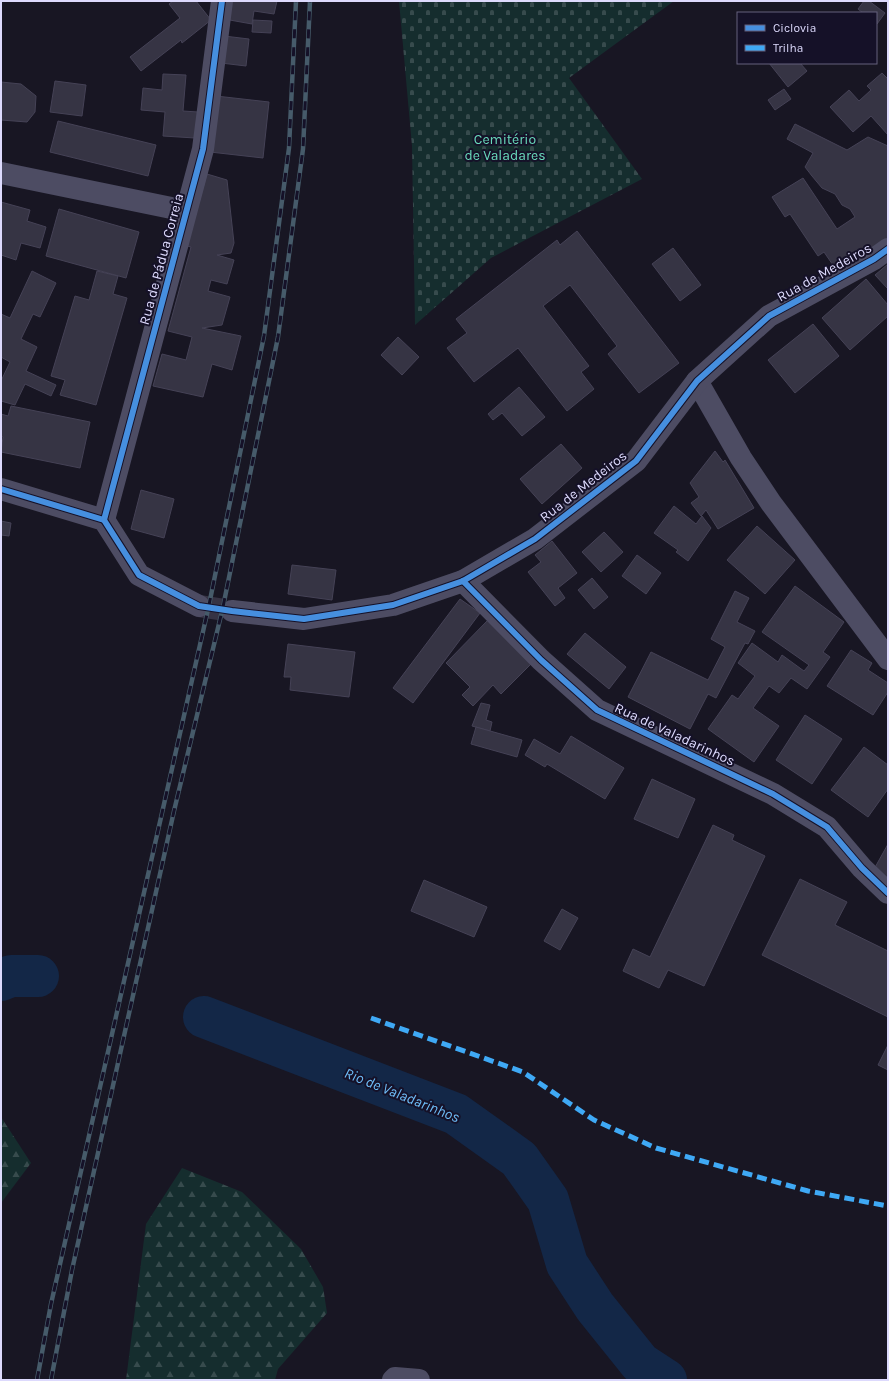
<svg xmlns="http://www.w3.org/2000/svg" width="889" height="1381" font-family="Karla,sans-serif">
	<style>
		.forest { fill: url(#forest-firs) }
		.cemetery { fill: url(#cemetery-stones) }
		.lines { fill: none; stroke-linecap: round; stroke-linejoin: round }
		.river { stroke: #132747; stroke-width: 42 }
		.building { fill: #363444; stroke: #454256 }
		.minor-tunnel { stroke: #363344; stroke-width: 22; stroke-dasharray: 22 11; stroke-linecap: butt }
		.minor { stroke: #4d4c63; stroke-width: 22 }
		.rail-casing { stroke: #465b6a; stroke-width: 4.5 }
		.rail { stroke: #151128; stroke-width: 3; stroke-dasharray: 9; stroke-linecap: butt }
		.quiet { stroke: #3fa9f5; stroke-width: 5; stroke-dasharray: 10 5; stroke-linecap: butt }
		.cycleway-casing { stroke: #151128; stroke-width: 8 }
		.cycleway { stroke: #468fdf; stroke-width: 6 }
		.labels { text-anchor: middle; stroke-width: 4; stroke-linejoin: round; paint-order: stroke }
		.park-label { font-size: 14px; fill: #69dabb; stroke: #151128 }
		.street-label { font-size: 14px; fill: #dddafd; stroke: #151128 }
		.water-label { font-size: 15px; font-style: italic; fill: #6ebcf7; stroke: #151128 }
	</style>
	<defs>
		<pattern id="forest-firs" width="22" height="20" patternUnits="userSpaceOnUse"><rect width="22" height="20" fill="#152d2e"/><path d="M5 1l3.5 6h-7zM16 11l3.5 6h-7z" fill="#374b4d"/></pattern>
		<pattern id="cemetery-stones" width="16" height="16" patternUnits="userSpaceOnUse"><rect width="16" height="16" fill="#152d2e"/><path d="M2 7V4a2 2 0 0 1 4 0v3zM10 15v-3a2 2 0 0 1 4 0v3z" fill="#374b4d"/></pattern>
	</defs>
	<rect width="100%" height="100%" fill="#181623"/>
	<g class="forest">
		<polygon points="1,1117 31,1163 1,1203"/>
		<polygon points="182,1168 242,1192 301,1249 323,1287 327,1313 278,1369 275,1380 126,1380 146,1224"/>
	</g>
	<polygon class="cemetery" points="399,1 674,1 569,78 642,179 491,258 415,325 412,146"/>
	<g class="lines">
		<g class="river">
			<polyline points="1,980 11,976 38,976"/>
			<polyline points="204,1017 456,1114 519,1159 548,1200 567,1264 595,1307 640,1363 666,1380"/>
		</g>
	</g>
	<g class="building">
		<polygon points="173,1 196,1 211,20 182,43 181,40 141,71 130,57 180,18 169,4"/>
		<polygon points="227,1 277,1 274,14 254,11 252,24 224,19"/>
		<polygon points="864,1 869,1 885,13 877,24 876,13 863,13 858,9"/>
		<polygon points="253,20 272,21 271,33 252,32"/>
		<polygon points="224,36 249,39 246,66 221,63"/>
		<polygon points="769,63 800,63 807,71 788,87"/>
		<polygon points="882,73 888,79 888,135 871,116 853,132 830,107 849,90 859,101 871,90 867,86"/>
		<polygon points="163,74 186,75 183,111 198,112 195,138 163,136 165,112 141,110 143,88 162,90"/>
		<polygon points="55,81 86,85 82,116 50,112"/>
		<polygon points="1,82 21,84 36,96 35,112 27,122 1,120"/>
		<polygon points="784,89 791,99 775,110 768,100"/>
		<polygon points="216,96 269,102 263,158 210,152"/>
		<polygon points="58,121 156,145 148,176 50,152"/>
		<polygon points="795,124 847,150 868,137 888,146 888,238 837,271 824,252 818,256 790,214 785,217 772,197 803,178 837,229 855,217 850,209 842,205 835,194 822,188 812,176 805,167 813,153 787,139"/>
		<polygon points="207,174 227,180 234,243 231,253 217,255 234,260 227,284 211,280 208,291 230,297 222,325 202,328 241,336 232,370 212,364 203,397 153,386 162,354 186,360 192,337 168,331 191,247 187,246"/>
		<polygon points="1,202 30,210 27,221 46,227 40,248 21,243 16,260 1,255"/>
		<polygon points="59,209 139,232 126,278 46,256"/>
		<polygon points="577,231 679,363 639,393 608,354 617,346 570,285 543,306 589,366 581,372 594,389 567,411 518,348 474,382 447,348 467,333 456,319 557,240 560,245"/>
		<polygon points="673,248 701,285 680,301 652,264"/>
		<polygon points="888,264 888,289 875,275"/>
		<polygon points="32,271 56,283 40,317 33,314 21,339 37,347 26,371 56,385 51,396 25,384 15,405 1,401 1,381 10,362 1,357 1,314 10,318"/>
		<polygon points="97,271 118,276 113,294 127,298 96,405 60,395 65,380 51,376 75,296 89,300"/>
		<polygon points="866,279 888,305 888,316 850,350 822,318"/>
		<polygon points="813,324 839,356 795,393 768,360"/>
		<polygon points="398,337 419,357 402,375 381,355"/>
		<polygon points="519,387 545,417 522,436 502,413 493,420 488,414"/>
		<polygon points="11,406 90,422 80,468 1,452 3,437 1,436 1,414 8,416"/>
		<polygon points="561,444 582,468 542,504 520,479"/>
		<polygon points="715,451 723,462 725,460 754,508 718,529 706,510 701,516 691,503 699,497 690,483"/>
		<polygon points="141,490 174,499 164,538 131,529"/>
		<polygon points="674,506 696,524 702,516 711,528 688,561 676,552 678,550 654,533"/>
		<polygon points="1,521 11,523 9,536 1,535"/>
		<polygon points="757,526 795,560 765,594 727,560"/>
		<polygon points="604,532 623,552 601,572 582,552"/>
		<polygon points="552,541 577,573 558,588 565,598 555,606 528,572 541,562 535,555"/>
		<polygon points="637,555 661,573 646,594 622,576"/>
		<polygon points="292,565 336,570 332,600 288,594"/>
		<polygon points="592,578 608,597 594,609 578,590"/>
		<polygon points="795,586 844,622 823,652 830,657 807,689 791,678 779,693 769,686 753,708 779,726 754,762 708,729 732,695 738,699 755,676 738,663 752,643 778,662 782,655 804,671 809,665 762,632"/>
		<polygon points="735,591 749,598 737,622 755,631 748,644 745,643 716,698 708,694 690,729 628,697 651,652 708,680 725,647 711,639"/>
		<polygon points="460,599 480,613 413,703 393,688"/>
		<polygon points="488,620 532,663 501,694 493,685 473,706 462,695 470,687 446,663"/>
		<polygon points="585,633 626,667 609,689 567,654"/>
		<polygon points="288,644 355,652 349,697 290,690 291,677 284,677"/>
		<polygon points="851,650 872,663 868,670 888,683 888,692 873,715 827,686"/>
		<polygon points="481,703 490,705 486,720 492,722 490,731 472,726"/>
		<polygon points="805,715 842,739 812,784 776,760"/>
		<polygon points="476,727 522,740 517,757 471,744"/>
		<polygon points="571,736 624,768 605,799 547,764 545,767 525,755 534,739 560,754"/>
		<polygon points="864,747 888,765 888,789 868,817 831,790"/>
		<polygon points="652,779 695,799 678,838 634,819"/>
		<polygon points="713,825 734,835 732,840 765,856 704,986 668,970 659,988 623,971 633,949 650,957"/>
		<polygon points="888,844 888,879 873,871"/>
		<polygon points="800,879 847,902 835,925 888,951 888,1017 762,955"/>
		<polygon points="424,880 487,907 474,937 411,911"/>
		<polygon points="562,909 578,918 560,950 544,941"/>
		<polygon points="888,1045 888,1070 878,1065"/>
	</g>
	<g class="lines">
		<polyline class="minor-tunnel" points="199,606 232,611"/>
		<g class="minor">
			<polyline points="1,173 186,211"/>
			<polyline points="697,381 741,458 771,503 888,659"/>
			<polyline points="1,489 104,520 139,575 199,606"/>
			<polyline points="104,520 203,149 222,1"/>
			<polyline points="463,581 541,660 597,710 773,794 827,827 862,868 888,893"/>
			<polyline points="232,611 304,619 393,605 463,581 535,539 636,461 697,381 769,316 874,259 888,249"/>
			<polyline points="393,1380 395,1378 419,1380"/>
		</g>
		<g class="rail-casing">
			<g id="rail">
				<polyline points="37,1380 51,1304 209,605 264,336 289,148 296,1"/>
				<polyline points="51,1380 72,1270 174,811 223,607 278,337 303,149 310,1"/>
			</g>
		</g>
		<use href="#rail" class="rail"/>
		<polyline class="quiet" points="371,1018 523,1072 594,1120 656,1148 808,1191 888,1206"/>
		<g class="cycleway-casing">
			<g id="cycleway">
				<polyline points="1,489 104,520 139,575 199,606 232,611 304,619 393,605 463,581 535,539 636,461 697,381 769,316 874,259 888,249"/>
				<polyline points="104,520 203,149 222,1"/>
				<polyline points="463,581 541,660 597,710 773,794 827,827 862,868 888,893"/>
			</g>
		</g>
		<use href="#cycleway" class="cycleway"/>
	</g>
	<g class="labels">
		<g class="park-label">
			<text x="505" y="144">Cemitério<tspan x="505" dy="16">de Valadares</tspan></text>
		</g>
		<g class="street-label">
			<text transform="translate(161 259) rotate(-75)" y="5">Rua de Pádua Correia</text>
			<text transform="translate(824 272) rotate(-29)" y="5">Rua de Medeiros</text>
			<text transform="translate(583 486) rotate(-38)" y="5">Rua de Medeiros</text>
			<text transform="translate(675 734) rotate(25)" y="5">Rua de Valadarinhos</text>
		</g>
		<g class="water-label">
			<text transform="translate(402 1095) rotate(22)" y="5">Rio de Valadarinhos</text>
		</g>
	</g>
	<rect width="889" height="1381" fill="none" stroke="#dddafd" stroke-width="4"/>
	<rect x="737" y="12" width="140" height="52" fill="#151128" stroke="#65617d"/>
	<rect x="745" y="25" width="20" height="6" fill="#468fdf" stroke="#65617d"/>
	<text x="773" y="32" font-size="12" fill="#dddafd">Ciclovia</text>
	<rect x="745" y="45" width="20" height="6" fill="#3fa9f5" stroke="#65617d"/>
	<text x="773" y="52" font-size="12" fill="#dddafd">Trilha</text>
</svg>
